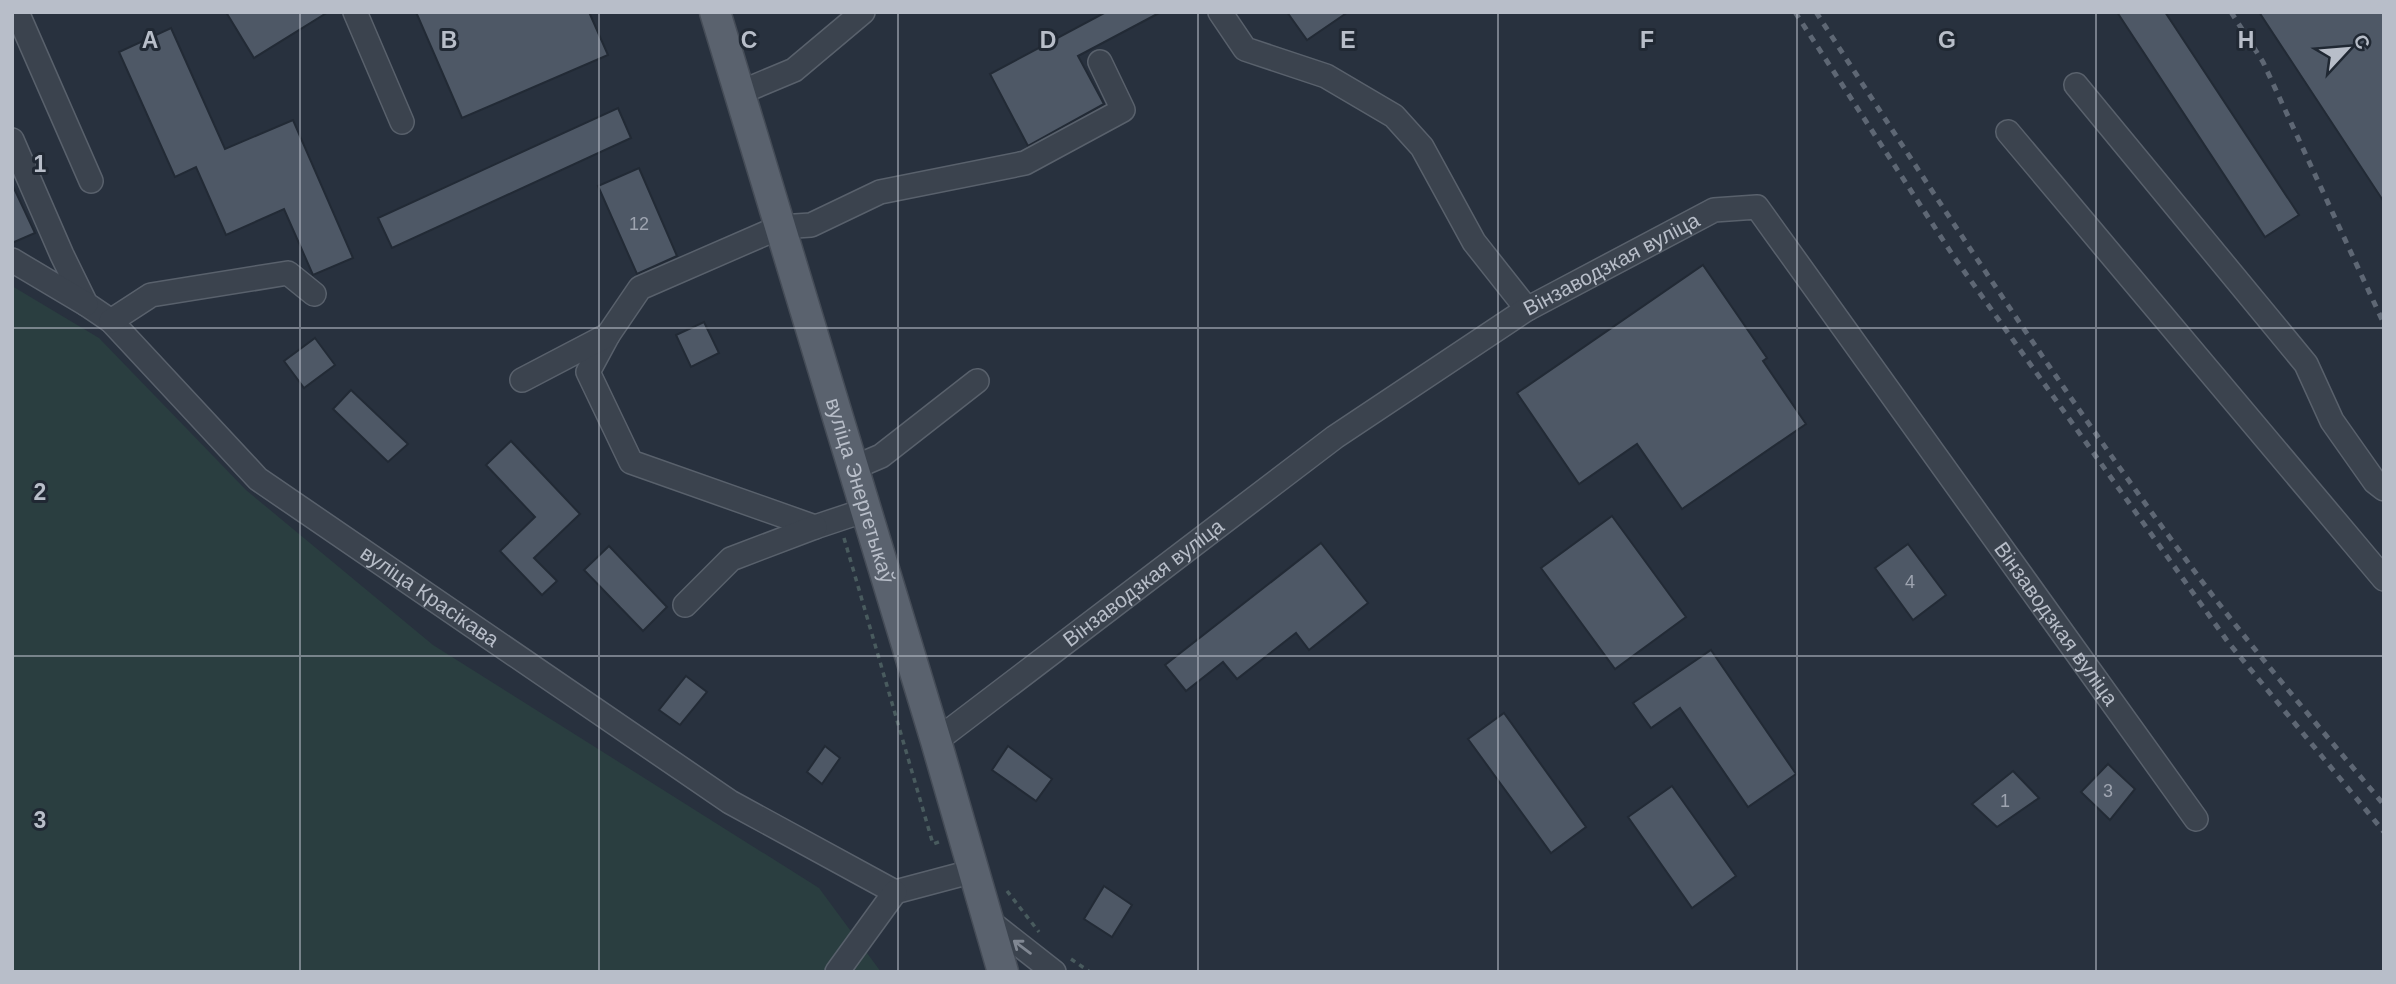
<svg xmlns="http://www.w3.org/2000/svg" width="2396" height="984" font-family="Arial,sans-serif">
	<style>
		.green { fill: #2a3e40 }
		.building { fill: #4e5866; stroke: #222a35; stroke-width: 2 }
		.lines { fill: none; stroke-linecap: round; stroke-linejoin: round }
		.minor-casing { stroke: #59616c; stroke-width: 26 }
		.major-casing { stroke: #454c57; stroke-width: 33 }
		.path { stroke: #495b5e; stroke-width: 3.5; stroke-dasharray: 5 5; stroke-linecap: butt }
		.minor { stroke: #3b434e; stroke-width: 23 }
		.major { stroke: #5a626e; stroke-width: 30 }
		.rail { stroke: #5e6774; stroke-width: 5; stroke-dasharray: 7 7; stroke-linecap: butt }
		.oneway { stroke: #808792 }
		.grid { fill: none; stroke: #b8bec9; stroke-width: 2; stroke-opacity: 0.55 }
		.labels { text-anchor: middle; stroke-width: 6; stroke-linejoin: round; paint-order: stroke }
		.number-label { font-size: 18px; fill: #9ea4b0 }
		.street-label { font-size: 21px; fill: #b8bec9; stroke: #202833 }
		.grid-label { font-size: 23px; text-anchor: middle; font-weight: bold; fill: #b8bec9; stroke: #202833; stroke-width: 6; stroke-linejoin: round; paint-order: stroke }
	</style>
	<rect width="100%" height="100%" fill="#28313e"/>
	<polygon class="green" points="12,286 99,338 246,490 433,645 819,888 881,972 12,972"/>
	<g class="building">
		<polygon points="226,12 328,12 254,58"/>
		<polygon points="416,12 589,12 608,55 462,118"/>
		<polygon points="1106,12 1161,12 1078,56 1104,104 1028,146 990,74"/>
		<polygon points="1287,12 1348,12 1307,40"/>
		<polygon points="2117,12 2165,12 2299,215 2265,237"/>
		<polygon points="2259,12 2384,12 2384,202"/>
		<polygon points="171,28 225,149 293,120 353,258 313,275 284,209 226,235 196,167 175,177 119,52"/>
		<polygon points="618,108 631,138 392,248 378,218"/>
		<polygon points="639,168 677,256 637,274 598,186"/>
		<polygon points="12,184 35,233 12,243"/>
		<polygon points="1703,265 1767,358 1763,361 1806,424 1682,509 1637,444 1579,484 1517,393"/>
		<polygon points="704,322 719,353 691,367 676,335"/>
		<polygon points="315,338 335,365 304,388 284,361"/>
		<polygon points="351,390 408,444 388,462 333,409"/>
		<polygon points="511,441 580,514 534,558 557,581 542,595 500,551 535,517 486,465"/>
		<polygon points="1612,516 1686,617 1615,669 1541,568"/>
		<polygon points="1321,543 1368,603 1309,650 1296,633 1237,679 1223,662 1186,691 1165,665"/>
		<polygon points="1908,544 1946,595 1913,620 1875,568"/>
		<polygon points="609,546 667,607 643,631 584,570"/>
		<polygon points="1711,650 1796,774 1748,807 1680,708 1651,728 1633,703"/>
		<polygon points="686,676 707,692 680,725 659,710"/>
		<polygon points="1504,713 1586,827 1551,853 1468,739"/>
		<polygon points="825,746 840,758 822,784 807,772"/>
		<polygon points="1008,746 1052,779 1036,801 992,770"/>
		<polygon points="2108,764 2135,789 2110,820 2081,792"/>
		<polygon points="2013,771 2039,798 1997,827 1972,804"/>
		<polygon points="1672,786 1736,876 1692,908 1628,817"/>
		<polygon points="1104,886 1132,905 1112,937 1084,919"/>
	</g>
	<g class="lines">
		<g class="minor-casing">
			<g id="minor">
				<polyline points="17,12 91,181"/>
				<polyline points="355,12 402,122"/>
				<polyline points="1220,12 1245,49 1326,76 1394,116 1422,147 1474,242 1527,309"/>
				<polyline points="2076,85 2306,364 2332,421 2375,482 2384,489"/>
				<polyline points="739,93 794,70 863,12"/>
				<polyline points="2008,132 2384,579"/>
				<path id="s1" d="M12,140L62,255L86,304L111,321L258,479L730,802L895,892L974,871"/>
				<polyline points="12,260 86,304"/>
				<polyline points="111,321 151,295 288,273 314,294"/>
				<polyline points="608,335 588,372 631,462 815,527 866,510"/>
				<polyline points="522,380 608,335 640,288 780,227 811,225 880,192 1025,163 1123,110 1100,62"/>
				<polyline points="853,468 881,456 977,381"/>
				<polyline points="685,605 731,559 815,527"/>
				<path id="s2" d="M936,741L1335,437L1527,309L1714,210L1757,207L2196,819"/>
				<polyline points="989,921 1054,972"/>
				<polyline points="837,972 895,892"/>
			</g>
		</g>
		<g class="major-casing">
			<g id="major">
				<path id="s3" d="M715,12L936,741L1003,972"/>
			</g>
		</g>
		<g class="path">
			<polyline points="844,538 933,844 941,841"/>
			<polyline points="1007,891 1039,932"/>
			<polyline points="1071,959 1090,972"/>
		</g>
		<use href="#minor" class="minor"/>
		<use href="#major" class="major"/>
		<g class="rail">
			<polyline points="1795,12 1954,257 2228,642 2384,832"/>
			<path d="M1816,12C1936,198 2056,383 2187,561C2248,645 2318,725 2384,805"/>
			<polyline points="2231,12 2263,62 2384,324"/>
		</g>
	</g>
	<defs><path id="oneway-shaft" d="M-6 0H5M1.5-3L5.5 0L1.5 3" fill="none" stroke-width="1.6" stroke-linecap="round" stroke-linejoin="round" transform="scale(1.75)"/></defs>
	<use class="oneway" href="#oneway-shaft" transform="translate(1022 947) rotate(-143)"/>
	<path class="grid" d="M300,12V972M599,12V972M898,12V972M1198,12V972M1498,12V972M1797,12V972M2096,12V972M12,328H2384M12,656H2384"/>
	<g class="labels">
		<g class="number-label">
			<text x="639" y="230">12</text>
			<text x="1910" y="588">4</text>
			<text x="2108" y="797">3</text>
			<text x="2005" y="807">1</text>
		</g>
		<g class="street-label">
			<text dy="7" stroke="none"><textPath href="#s2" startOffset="828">Вінзаводзкая вуліца</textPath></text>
			<text dy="7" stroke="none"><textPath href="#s3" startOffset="500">вуліца Энергетыкаў</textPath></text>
			<text dy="7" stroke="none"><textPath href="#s2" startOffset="261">Вінзаводзкая вуліца</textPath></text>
			<text dy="7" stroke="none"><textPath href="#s1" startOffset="634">вуліца Красікава</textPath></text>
			<text dy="7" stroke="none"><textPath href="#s2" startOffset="1500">Вінзаводзкая вуліца</textPath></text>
		</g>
	</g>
	<g class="grid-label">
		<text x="150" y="48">A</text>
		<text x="449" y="48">B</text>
		<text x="749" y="48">C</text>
		<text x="1048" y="48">D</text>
		<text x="1348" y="48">E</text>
		<text x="1647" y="48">F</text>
		<text x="1947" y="48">G</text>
		<text x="2246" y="48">H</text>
		<text x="40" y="172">1</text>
		<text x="40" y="500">2</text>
		<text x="40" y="828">3</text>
	</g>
	<rect width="2396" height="984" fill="none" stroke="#b8bec9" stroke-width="28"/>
	<g transform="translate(2347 49) rotate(64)" stroke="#202833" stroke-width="5" paint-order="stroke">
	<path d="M0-5L12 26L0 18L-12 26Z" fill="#b8bec9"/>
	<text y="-10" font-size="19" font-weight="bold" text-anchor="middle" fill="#b8bec9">С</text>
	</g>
</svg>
